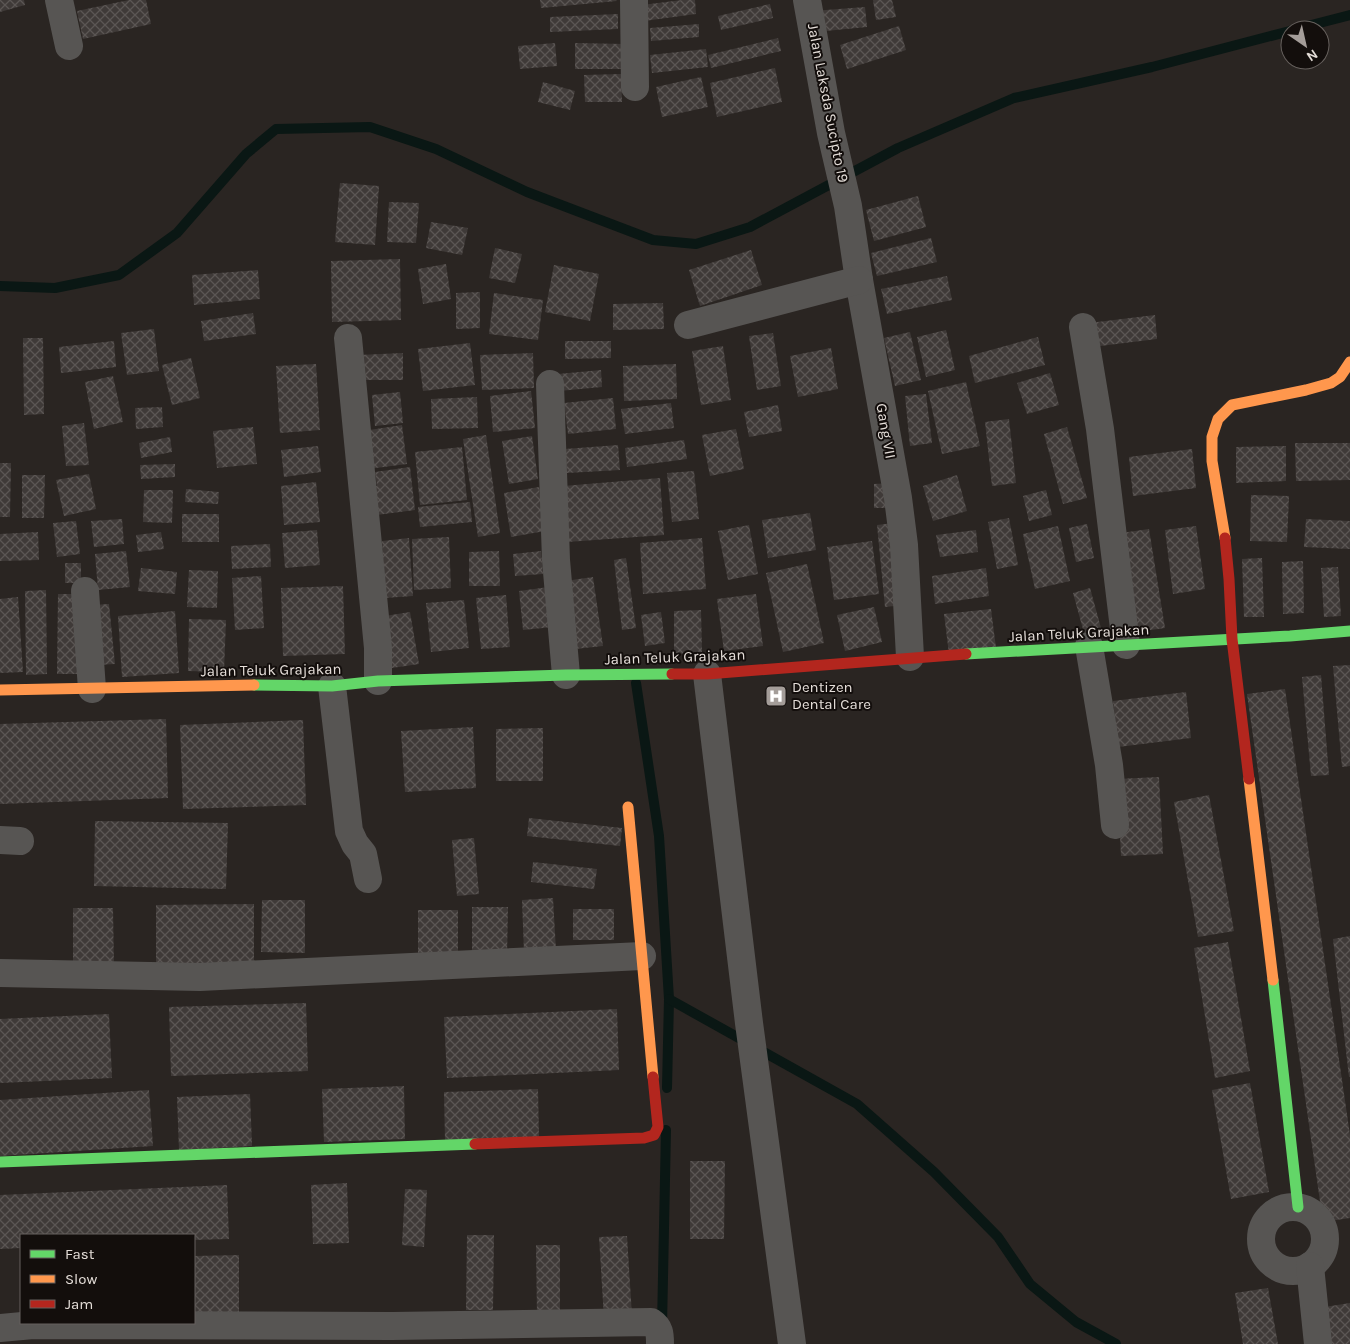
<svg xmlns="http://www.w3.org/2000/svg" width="1350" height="1344" font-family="Karla,sans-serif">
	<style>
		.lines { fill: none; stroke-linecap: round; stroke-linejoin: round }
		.stream { stroke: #0a1714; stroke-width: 10 }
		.building { fill: url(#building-cross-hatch) }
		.street { stroke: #575553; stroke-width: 28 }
		.fast { stroke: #63d668; stroke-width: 11 }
		.slow { stroke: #ff974d; stroke-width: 11 }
		.jam { stroke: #b3261e; stroke-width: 11 }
		.labels { text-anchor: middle; stroke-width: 4; stroke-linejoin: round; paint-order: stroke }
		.street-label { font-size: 15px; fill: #e5ded9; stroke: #130e0c }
		.poi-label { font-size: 15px; fill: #e5ded9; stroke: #130e0c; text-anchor: start }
	</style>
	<defs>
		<pattern id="building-cross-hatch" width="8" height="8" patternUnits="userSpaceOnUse" patternTransform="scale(1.25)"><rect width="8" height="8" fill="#3f3a38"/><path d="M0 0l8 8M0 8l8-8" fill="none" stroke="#5b5654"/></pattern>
	</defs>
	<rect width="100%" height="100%" fill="#2a2522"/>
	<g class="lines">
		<g class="stream">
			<polyline points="1292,30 1350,15"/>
			<polyline points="0,286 55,288 119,275 177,233 246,154 276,129 370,127 436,149 527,192 653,240 696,244 750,227 898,148 1014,98 1152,67 1290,31"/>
			<polyline points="636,683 659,836 669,999 667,1088"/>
			<polyline points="669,999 857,1104 934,1172 998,1237 1030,1284 1076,1322 1116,1344"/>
			<polyline points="662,1326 666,1130"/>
		</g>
	</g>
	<g class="building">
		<polygon points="0,0 24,0 25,5 0,12"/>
		<polygon points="129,0 146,0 151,24 83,39 77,11"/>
		<polygon points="540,0 616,0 617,1 541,8"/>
		<polygon points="682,0 695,0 696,14 644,21 642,5"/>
		<polygon points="873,0 892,0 896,17 876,20"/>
		<polygon points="770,4 773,18 721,30 718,16"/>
		<polygon points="865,7 867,27 815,32 813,11"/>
		<polygon points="618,14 618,29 550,32 550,17"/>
		<polygon points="699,24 699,37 651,41 650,28"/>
		<polygon points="899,26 906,50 847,69 840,45"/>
		<polygon points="778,38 781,51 711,68 708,55"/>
		<polygon points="555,43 557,66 520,69 518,46"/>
		<polygon points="575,43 624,44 624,69 575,69"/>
		<polygon points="706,49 708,67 652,73 650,55"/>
		<polygon points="775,68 782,102 717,117 710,83"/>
		<polygon points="621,74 622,102 585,102 584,75"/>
		<polygon points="701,77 708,107 662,117 656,87"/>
		<polygon points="543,82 575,91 570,110 538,102"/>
		<polygon points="340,183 379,186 375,245 335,242"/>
		<polygon points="918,196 926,227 874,241 866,210"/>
		<polygon points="389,202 419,203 416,243 387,242"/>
		<polygon points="431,222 468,228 462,255 426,248"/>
		<polygon points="931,238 937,262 877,276 871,253"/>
		<polygon points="495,248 522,254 515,283 489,278"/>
		<polygon points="751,250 762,285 700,306 689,270"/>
		<polygon points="400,259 401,320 332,322 331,261"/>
		<polygon points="446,264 451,299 423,304 418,269"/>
		<polygon points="554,265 599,274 590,321 545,312"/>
		<polygon points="258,270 260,299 194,305 192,275"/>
		<polygon points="947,276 952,300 887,314 881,289"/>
		<polygon points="480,292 480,328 456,329 456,293"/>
		<polygon points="494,293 543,300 538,340 489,334"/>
		<polygon points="663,303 664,329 613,330 613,304"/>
		<polygon points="253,313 256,334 204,341 201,321"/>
		<polygon points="1155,315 1157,339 1092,347 1089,323"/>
		<polygon points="154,329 159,371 127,375 121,333"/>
		<polygon points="946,330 955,370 926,377 917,337"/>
		<polygon points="910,332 921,380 895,386 884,338"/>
		<polygon points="773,333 781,386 757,390 749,336"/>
		<polygon points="1038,337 1045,365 975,383 969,356"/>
		<polygon points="23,338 43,338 44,414 24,415"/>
		<polygon points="114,341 116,367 61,373 59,347"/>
		<polygon points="565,341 611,341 611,358 565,359"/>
		<polygon points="470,343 475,385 423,391 418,349"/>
		<polygon points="723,346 731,400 701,405 692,351"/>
		<polygon points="831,348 838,389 798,397 790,356"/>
		<polygon points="403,353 403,380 360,380 359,355"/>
		<polygon points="533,353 534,388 482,390 480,355"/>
		<polygon points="191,358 200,398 172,405 162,365"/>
		<polygon points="316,364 320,430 280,433 276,366"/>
		<polygon points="676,364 677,399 624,401 623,366"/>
		<polygon points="601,370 602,387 559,391 558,374"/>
		<polygon points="1050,373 1059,405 1027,414 1017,383"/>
		<polygon points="113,376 123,422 94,429 85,382"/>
		<polygon points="966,382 980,446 942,454 928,391"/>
		<polygon points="531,391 535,428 493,432 490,396"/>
		<polygon points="400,392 403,423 375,426 372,395"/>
		<polygon points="926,394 932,443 910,446 905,396"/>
		<polygon points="477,397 478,428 432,429 431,399"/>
		<polygon points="613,398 616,429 568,434 564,403"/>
		<polygon points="671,403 674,428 625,434 621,409"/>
		<polygon points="778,405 782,431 749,437 744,412"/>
		<polygon points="162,407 163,427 136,429 135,408"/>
		<polygon points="1009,419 1016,483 992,486 985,422"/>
		<polygon points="84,423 89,465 66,466 62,426"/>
		<polygon points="402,425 407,464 368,469 363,431"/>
		<polygon points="253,427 257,464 217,468 213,431"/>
		<polygon points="1067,427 1087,498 1063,504 1044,434"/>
		<polygon points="736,429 744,469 710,476 702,435"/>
		<polygon points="486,435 500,533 478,537 463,439"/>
		<polygon points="532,436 538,479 509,484 502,441"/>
		<polygon points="170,437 172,452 141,458 139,443"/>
		<polygon points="684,440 687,459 627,467 625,448"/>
		<polygon points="1295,443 1350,443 1350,480 1296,481"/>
		<polygon points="618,445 620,470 567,473 565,449"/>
		<polygon points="318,446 321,472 284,477 281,450"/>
		<polygon points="1286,446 1286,481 1236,483 1236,447"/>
		<polygon points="462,447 467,500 420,505 415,452"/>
		<polygon points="1192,449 1196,488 1133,496 1129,457"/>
		<polygon points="0,463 11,463 10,517 0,517"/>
		<polygon points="175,464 175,477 141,479 140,465"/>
		<polygon points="410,467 415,510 369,516 366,487 377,486 375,472"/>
		<polygon points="694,471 699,519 672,522 667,473"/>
		<polygon points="89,474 96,509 64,516 56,480"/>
		<polygon points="22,475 45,475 44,518 22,518"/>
		<polygon points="957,475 967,511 933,521 923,486"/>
		<polygon points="660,478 664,535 567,542 563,486"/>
		<polygon points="316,482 320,522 284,525 281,486"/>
		<polygon points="893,483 894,508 874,508 874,484"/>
		<polygon points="539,487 545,531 511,537 504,493"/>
		<polygon points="186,489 219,492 218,504 185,502"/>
		<polygon points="144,490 173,490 172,523 143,522"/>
		<polygon points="1046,490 1052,515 1029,521 1023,496"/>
		<polygon points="1251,495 1289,496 1287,542 1250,541"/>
		<polygon points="470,502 472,522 420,527 418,507"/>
		<polygon points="810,513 816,550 768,558 762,520"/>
		<rect x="182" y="514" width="37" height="28"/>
		<polygon points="1009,518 1018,565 997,569 988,522"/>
		<polygon points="122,519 124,544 94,547 91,521"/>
		<polygon points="1306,519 1350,521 1350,549 1304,547"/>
		<polygon points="76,521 80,554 57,557 53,523"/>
		<polygon points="894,523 903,605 885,607 877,525"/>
		<polygon points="1087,524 1094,558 1076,562 1069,528"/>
		<polygon points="749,525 758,574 728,580 718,531"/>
		<polygon points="1058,526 1070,581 1035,589 1023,534"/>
		<polygon points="1196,526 1205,589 1173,594 1165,530"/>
		<polygon points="1149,529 1165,628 1136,632 1121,533"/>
		<polygon points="317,530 320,565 285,568 282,533"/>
		<polygon points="976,530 978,552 940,557 936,535"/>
		<polygon points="38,532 39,560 0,561 0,534"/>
		<polygon points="161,532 164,549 138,552 136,535"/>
		<polygon points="449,537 451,588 414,590 412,539"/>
		<polygon points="409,538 413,596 385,598 382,541"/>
		<polygon points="702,538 706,589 643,594 640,543"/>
		<polygon points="872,541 879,594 834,600 827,547"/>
		<polygon points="270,544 271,567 232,569 231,546"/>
		<polygon points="126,551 130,587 98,590 95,554"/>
		<polygon points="499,551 500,586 469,586 469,552"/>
		<polygon points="541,551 543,574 515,576 513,554"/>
		<polygon points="626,558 636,628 622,630 614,560"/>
		<polygon points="1262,558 1264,617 1244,617 1242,559"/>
		<polygon points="1303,561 1304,613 1283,614 1282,562"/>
		<rect x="65" y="563" width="16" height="20"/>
		<polygon points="807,564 824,643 783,652 766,573"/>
		<polygon points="1338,567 1341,616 1324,617 1321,568"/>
		<polygon points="141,568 177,572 175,594 138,591"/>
		<polygon points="986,568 989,596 935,604 932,576"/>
		<polygon points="189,570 218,571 217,608 187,607"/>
		<polygon points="261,576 264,628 235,630 232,578"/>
		<polygon points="593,577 603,646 575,649 565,581"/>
		<polygon points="343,586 345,654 283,656 281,588"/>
		<polygon points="549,587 553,627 523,630 519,591"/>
		<polygon points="1090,588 1101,628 1084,633 1073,593"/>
		<polygon points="46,590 47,674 26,675 25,591"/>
		<polygon points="58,594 81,594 81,674 57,674"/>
		<polygon points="756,594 763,646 724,651 717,599"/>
		<polygon points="506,595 510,647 481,649 476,598"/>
		<polygon points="18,597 23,672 0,673 0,599"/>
		<polygon points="464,600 469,648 431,652 426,603"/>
		<polygon points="109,604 115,664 98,665 93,605"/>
		<polygon points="874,607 882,642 845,651 837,615"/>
		<polygon points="991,609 996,648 949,654 944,614"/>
		<polygon points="701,610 702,653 674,654 674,611"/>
		<polygon points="175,611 179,673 122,677 118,616"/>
		<polygon points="410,612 419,664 392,668 385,616"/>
		<polygon points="661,612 665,643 645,646 641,615"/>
		<polygon points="189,619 226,620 224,672 188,671"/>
		<polygon points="1350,665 1350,766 1342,767 1333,666"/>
		<polygon points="1321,675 1329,775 1311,776 1302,677"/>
		<polygon points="1285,689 1350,1135 1350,1218 1323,1222 1247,694"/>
		<polygon points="1186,692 1191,738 1118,747 1113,701"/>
		<polygon points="166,719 168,798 0,804 0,724"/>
		<polygon points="303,720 306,805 183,809 180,725"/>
		<polygon points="473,727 476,788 405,792 401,731"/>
		<polygon points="543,728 543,781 496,781 496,729"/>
		<polygon points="1159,777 1163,854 1121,856 1117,779"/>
		<polygon points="1209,795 1234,931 1198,937 1174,802"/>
		<polygon points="529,818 622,828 620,846 527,836"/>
		<polygon points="95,821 228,823 226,889 94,886"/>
		<polygon points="474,838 479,894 457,896 452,840"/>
		<polygon points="533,862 597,869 594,889 531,882"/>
		<polygon points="553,898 556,951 524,952 522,900"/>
		<polygon points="262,900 305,900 305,953 261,952"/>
		<polygon points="254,904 254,967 156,968 156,905"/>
		<polygon points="472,907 508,907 507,956 472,956"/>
		<polygon points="73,908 113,908 114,969 73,970"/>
		<rect x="573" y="909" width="41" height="31"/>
		<rect x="418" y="910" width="40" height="47"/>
		<polygon points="1350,936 1350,1077 1349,1077 1333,939"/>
		<polygon points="1228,942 1250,1071 1215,1078 1194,948"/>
		<polygon points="306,1003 308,1071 171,1076 169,1007"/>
		<polygon points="617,1009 619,1070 447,1078 444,1017"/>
		<polygon points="109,1014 112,1078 0,1083 0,1019"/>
		<polygon points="1250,1083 1269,1192 1231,1199 1212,1090"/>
		<polygon points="404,1086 405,1139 324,1142 322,1089"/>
		<polygon points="538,1089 539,1139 445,1141 444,1092"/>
		<polygon points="149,1090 153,1146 0,1156 0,1100"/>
		<polygon points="250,1094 252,1146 179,1150 177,1097"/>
		<polygon points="690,1161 725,1161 724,1239 690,1239"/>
		<polygon points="347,1183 349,1243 313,1244 311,1185"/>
		<polygon points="227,1185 229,1239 194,1240 194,1235 21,1235 21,1248 0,1249 0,1195"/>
		<polygon points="405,1189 427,1190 424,1247 402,1245"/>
		<polygon points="467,1235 494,1235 493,1310 466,1310"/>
		<polygon points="627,1236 632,1316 604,1318 599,1237"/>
		<polygon points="536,1245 560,1245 560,1316 537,1316"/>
		<polygon points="239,1255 239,1319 194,1319 194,1256"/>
		<polygon points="1268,1288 1278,1344 1243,1344 1235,1293"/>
		<polygon points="1350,1303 1350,1344 1323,1344 1318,1308"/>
	</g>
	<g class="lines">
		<g class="street">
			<polyline points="59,0 69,46"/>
			<polyline points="634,0 635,87"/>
			<polyline points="807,0 831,133 848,206 859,280 898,498 904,545 910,657"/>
			<polyline points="688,325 859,280"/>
			<polyline points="1083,327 1100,429 1126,645"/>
			<polyline points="348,338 378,648 378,681"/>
			<polyline points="550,384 556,560 566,675"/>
			<polyline points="85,591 92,689"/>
			<polyline points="1089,646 1109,765 1115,825"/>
			<polyline points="707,674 749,1023 792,1344"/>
			<polyline points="332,686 349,831 355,844 363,854 368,879"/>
			<polyline points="0,840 20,841"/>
			<polyline points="0,973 200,977 642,956"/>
			<circle cx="1293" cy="1239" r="32"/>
			<polyline points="1310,1266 1318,1344"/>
			<path d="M0,1328L33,1325L392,1326L651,1322C660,1328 660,1334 660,1344"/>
		</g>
		<g class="fast">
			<polyline points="966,654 1290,636 1350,631"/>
			<polyline points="254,685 332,686 378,681 566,675 672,674"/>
			<polyline points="1273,980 1298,1207"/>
			<polyline points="0,1162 475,1144"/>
		</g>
		<g class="slow">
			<polyline points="1225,538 1212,461 1212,437 1218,419 1232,405 1306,390 1331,383 1340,377 1350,362"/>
			<polyline points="0,690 254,685"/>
			<polyline points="1249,779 1273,980"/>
			<polyline points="628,807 653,1077"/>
		</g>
		<g class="jam">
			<polyline points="1225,538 1229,579 1232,639 1249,779"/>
			<polyline points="672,674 707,674 966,654"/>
			<polyline points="475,1144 644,1138 654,1135 658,1127 653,1077"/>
		</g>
	</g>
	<defs>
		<g id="hospital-square" transform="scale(1.125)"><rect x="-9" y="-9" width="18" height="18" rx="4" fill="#a49d99" stroke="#130e0c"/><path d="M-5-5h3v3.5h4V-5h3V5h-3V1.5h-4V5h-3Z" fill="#fff"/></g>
	</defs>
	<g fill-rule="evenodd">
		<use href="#hospital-square" x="776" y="696"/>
	</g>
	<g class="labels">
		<g class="street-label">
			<text transform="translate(828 103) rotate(79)" y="5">Jalan Laksda Sucipto 19</text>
			<text transform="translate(886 431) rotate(80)" y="5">Gang VII</text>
			<text transform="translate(1079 633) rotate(-3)" y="5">Jalan Teluk Grajakan</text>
			<text transform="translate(675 657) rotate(-2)" y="5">Jalan Teluk Grajakan</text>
			<text transform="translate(271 670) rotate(-1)" y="5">Jalan Teluk Grajakan</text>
		</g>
		<g class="poi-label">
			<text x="792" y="692">Dentizen<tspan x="792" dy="17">Dental Care</tspan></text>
		</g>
	</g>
	<rect x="20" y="1234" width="175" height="90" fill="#130e0c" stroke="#67615e"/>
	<rect x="30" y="1250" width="25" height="8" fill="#63d668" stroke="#67615e"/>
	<text x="65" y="1259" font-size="15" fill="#e5ded9">Fast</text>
	<rect x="30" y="1275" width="25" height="8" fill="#ff974d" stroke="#67615e"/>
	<text x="65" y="1284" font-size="15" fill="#e5ded9">Slow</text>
	<rect x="30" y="1300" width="25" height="8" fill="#b3261e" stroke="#67615e"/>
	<text x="65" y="1309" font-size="15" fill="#e5ded9">Jam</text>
	<g transform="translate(1305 45) rotate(146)"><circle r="24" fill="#130e0c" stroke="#67615e"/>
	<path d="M0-4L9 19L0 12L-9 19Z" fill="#a49d99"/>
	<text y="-8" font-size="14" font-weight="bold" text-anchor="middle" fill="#e5ded9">N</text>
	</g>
</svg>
